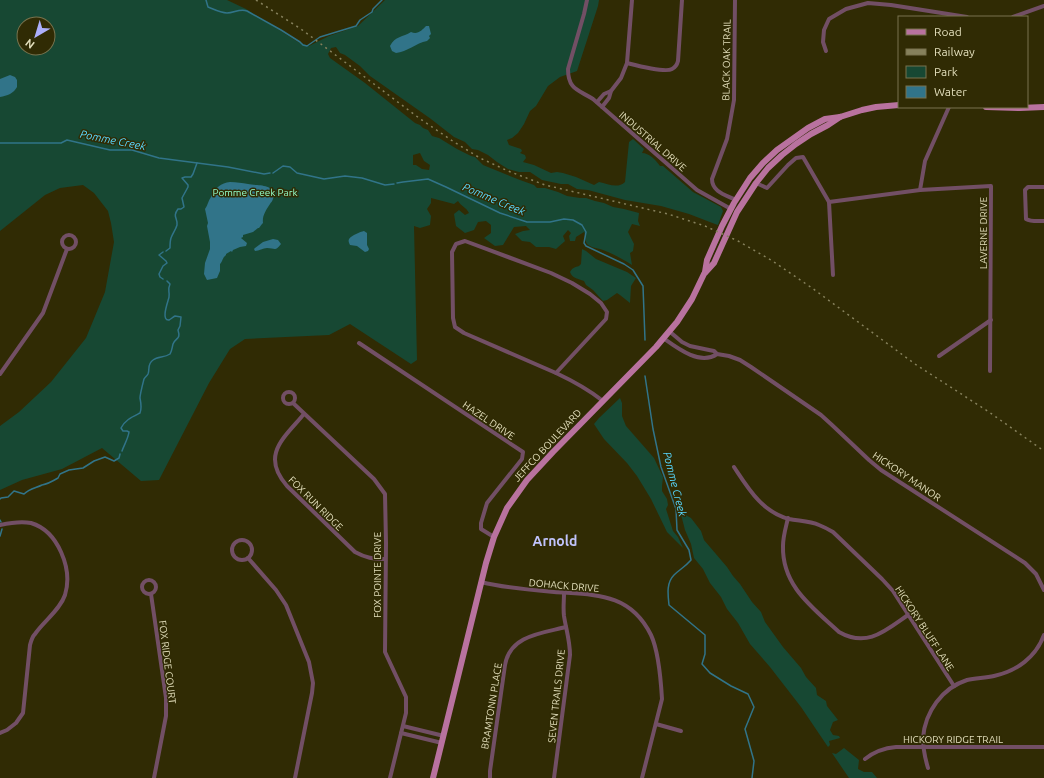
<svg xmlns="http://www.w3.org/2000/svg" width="1044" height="778" font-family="Ubuntu,sans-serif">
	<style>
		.green { fill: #174833; fill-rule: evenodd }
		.water { fill: #317489 }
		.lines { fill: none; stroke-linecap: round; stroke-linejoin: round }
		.stream { stroke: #317489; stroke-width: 1.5 }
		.minor { stroke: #724f65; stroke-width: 4 }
		.primary { stroke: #b9729f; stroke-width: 6 }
		.rail { stroke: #86815c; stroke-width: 1.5; stroke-dasharray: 2 4; stroke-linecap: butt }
		.labels { text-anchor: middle; stroke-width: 3; stroke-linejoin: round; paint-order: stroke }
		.street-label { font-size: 10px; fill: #e3dfbc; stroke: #302b04 }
		.park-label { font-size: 10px; fill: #93feca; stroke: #302b04 }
		.water-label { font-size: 11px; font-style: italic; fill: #58d8ff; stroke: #302b04 }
		.district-label { font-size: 14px; font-weight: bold; fill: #c0c3fc; stroke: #302b04 }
	</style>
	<rect width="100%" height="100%" fill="#302b04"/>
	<g class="green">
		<path d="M0,0H227L246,9L298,42L309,46L329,36L358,26L385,0H599L598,6L577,71L560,77L548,86L536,106L530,111L524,124L518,133L512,138L507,140L509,145L521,149L522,151L520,153L525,155L526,158L523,162L534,165L551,173L557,172L563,173L576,177L594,185L599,182C608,184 618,189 625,182L629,142L633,139L644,149L642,153C649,153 656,160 660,166H663L693,192L721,207L723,211L718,225L715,224L689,214L661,206L625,200L588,190L577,189L568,184H561L542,180L530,172H519L508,169L497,162L488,155L478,150L472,149L465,142L454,137L431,119L370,76L360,66L345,55L340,53L336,47L331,48L328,54L330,58L365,83L415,123L420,125L423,128L428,130L432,136L439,138L457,149L471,156L475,157L483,165L520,180L534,185L537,188H545L558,192L567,196L580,198H586L595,201L604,203L613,207L624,209L639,213L638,221L640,226L632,224L628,232L634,244L633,251L630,253L632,265C623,259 613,254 603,250C598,248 591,248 587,244C585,241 586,236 584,232L576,237L575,241H570L569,236L571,233L568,230L563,236L565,241L556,249L549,247H536L530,242L522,241L515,234L523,231L530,230L526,226L514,227L503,245L495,246L484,238L491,233V225L486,221L478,222L474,230L465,233L456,226L454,214L459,210L465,215L469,213C466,207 461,206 458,201L454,204L431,198V203L427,209L431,216L430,225L420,228L414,226L417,360L411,364L350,324L329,335L245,339L230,349L209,383L159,480L141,481L102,448L62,469L22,480L0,490V426L19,412L51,382L86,338L105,292L114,242L111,223L108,211L94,193L83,185L60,188L45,195L0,231ZM24,24H48V48H24ZM420,153L424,161L430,165L429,170L422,169L416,165H413V155Z"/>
		<path d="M582,249L586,251L596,259L627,272L636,278L631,286L630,303L620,295L617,293L607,300L603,301L593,290L586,285L584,281C578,279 572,278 570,272C572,268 575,267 579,266L581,264Z"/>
		<polygon points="620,398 622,403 622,416 626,426 654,458 663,477 662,486 662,491 667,499 668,505 666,509 673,531 678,537 683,548 667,532 651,499 637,476 627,463 604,439 594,424 599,418"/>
		<polygon points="677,499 684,514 691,518 701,531 704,540 727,567 733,576 740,584 752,602 761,612 765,622 783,647 801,668 806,677 816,688 817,695 826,701 827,706 838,720 833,722 830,730 833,735 839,736 840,738 829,741 830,745 828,747 801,707 770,667 750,644 738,623 727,609 721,597 710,583 703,569 694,558 691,544 685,530"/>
		<polygon points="844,748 859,760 858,769 864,772 872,772 877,778 849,778 832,753 836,754"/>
	</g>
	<g class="water">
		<path d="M426,26H429L431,34L429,36L430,38L427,41C416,43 407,52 396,53L392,51L390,46C395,36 403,37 411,32C418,35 422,30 426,26Z"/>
		<path d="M10,75L15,77L17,80V87C14,93 7,96 0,97V79Z"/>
		<path d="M230,182C237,182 242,183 248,184C256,186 278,183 273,199C272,202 271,202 270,204C266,210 262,216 263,223L262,224L259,228H258L253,232L243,235V237L241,238L247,243L246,246L240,247L233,250L232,252L231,251L226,254V255C222,258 223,261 220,264V271L217,278L207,280L204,274L205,263L210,249V242L207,226L208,223L205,209C208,205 208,201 211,197C215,188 221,183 230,182Z"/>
		<path d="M364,231L367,233V245L369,249L368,251L365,252L357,246L350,245C349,243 348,241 349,239C352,235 360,232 364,231Z"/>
		<path d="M273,239L278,240L281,244C275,252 275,248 267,248C263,248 259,251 255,251L254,249L255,248L263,242Z"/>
	</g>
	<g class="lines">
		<g class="stream">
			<path d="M206,0L208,7C213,9 221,13 227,13C234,13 240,8 247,11L281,30L300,42L303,45L307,46L320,37L356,26L360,20L372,12L373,9L382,0"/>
			<polyline points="0,143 61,143 67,140 110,150 132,150 159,158 228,167 264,174 270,173"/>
			<polyline points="273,173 283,166 290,167 297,173 324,179 345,176 362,178 385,185 394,184"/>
			<polyline points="397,183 403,182 428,179 446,187 500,213 527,222 550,222 564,219 573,220 582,225 586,232 584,243 586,246 624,264 633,270 643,286 645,340"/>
			<path d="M166,251L170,248C170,244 170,241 171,238C173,233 176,229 177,225C178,218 172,217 178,209H181L184,207L182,198L188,187V185L182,178L185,177H191L193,174L197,163"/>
			<polyline points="163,252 159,255 166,261 167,263 163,266 159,274 160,277 163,279"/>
			<path d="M645,376L653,429L661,467L676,509L677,530L689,550L691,560C685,567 680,569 674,575C666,583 668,595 669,605L705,635V654L702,664L710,673L731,686L748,694L754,707L745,729L754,761L752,778"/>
			<path d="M122,451C124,445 128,439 129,432L127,431H123L121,428C125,420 132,417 140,413C142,408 141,403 140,398C140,394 143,383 144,379C145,377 147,376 148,374C150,369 147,364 153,360C158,356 164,358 170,354C172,351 172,348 173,344C176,337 181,340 178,330L180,326L181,317L175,316C173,317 171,319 169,320C160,321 169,299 169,297C170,291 167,291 170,284L167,281"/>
			<path d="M0,499L1,498L8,497L14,491L24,494C29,489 36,488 42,485C48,484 53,481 58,478L60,474L69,470L83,468L94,461L105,457L114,461L119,458L120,454"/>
			<polyline points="0,520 1,522"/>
			<polyline points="0,536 2,529"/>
		</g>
		<g class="minor">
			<path d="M587,0L584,14L568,69C568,90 579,90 593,99L697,190L731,209"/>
			<path d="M735,0L734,100L727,139L712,179C712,192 726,195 736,200"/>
			<polyline points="1013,17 1044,6"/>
			<polyline points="826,51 823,42 824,30 829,19 846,9 868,3 891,5 967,17"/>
			<path d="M627,63C635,65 665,73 672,69C676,67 677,65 678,61L682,0"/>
			<polyline points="597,102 604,94 611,91"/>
			<polyline points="602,107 609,98 611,91 621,78 627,63 632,0"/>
			<polyline points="756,183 767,188 788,165 796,158 803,157 829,202 833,275"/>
			<path d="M1044,187H1028L1025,190L1026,219C1031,222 1038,221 1044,221"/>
			<polyline points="920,190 925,161 949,107"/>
			<polyline points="829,202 920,190 991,186 990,371"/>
			<circle cx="69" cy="242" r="7"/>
			<polygon points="465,241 551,273 572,283 590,294 601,303 607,312 606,319 556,373 464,333 455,327 453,318 452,252 456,244"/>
			<polyline points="669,331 682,342 690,346 709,350 714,351 717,354 729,356 740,360 751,367 821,415 832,425 869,460 881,470 1025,563 1036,574 1044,590"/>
			<path d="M663,338C677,348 700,366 717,354"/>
			<polyline points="359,343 523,452 522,459 487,503 481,523 481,529 494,537"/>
			<polyline points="939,356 991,320"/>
			<path d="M556,373C573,381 588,389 603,401"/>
			<polyline points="0,374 43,313 67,249"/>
			<circle cx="289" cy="398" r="6"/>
			<polyline points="293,403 374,479 385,494 386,543 385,652 406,697 406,713 390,778"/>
			<path d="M304,414C284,438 260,455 287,486L355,552C366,558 373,559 385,559"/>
			<path d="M734,467C748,488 762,512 789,519C799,521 810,521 819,525C824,527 828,529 833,532L882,579L893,591L954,686"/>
			<path d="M788,518C786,527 783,536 783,546C782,586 812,607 839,632C867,648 885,631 908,615"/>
			<path d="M0,525C9,523 21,521 31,523C58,531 73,569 65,595C60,610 44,621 35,634C32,637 31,641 30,645L23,713L16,723L7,730L0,733"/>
			<circle cx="242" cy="550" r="10"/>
			<polyline points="248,558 276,590 286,605 309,662 313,683 312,693 295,778"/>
			<circle cx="149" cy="587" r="7"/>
			<path d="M481,582C505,588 529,590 554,592C594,595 630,592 651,635C658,650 661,682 662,699L642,778"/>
			<polyline points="151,594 166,698 166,716 154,778"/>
			<polyline points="656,724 681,731"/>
			<polyline points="403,726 444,736"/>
			<polyline points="401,733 442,743"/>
			<path d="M865,759C875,751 884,748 896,747H1044"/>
			<path d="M928,768C925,758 923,748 923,738C925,712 942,688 967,680C976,678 985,678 994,676C1017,671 1036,657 1044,635"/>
			<path d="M490,778V771L505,665C510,635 543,633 566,627"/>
			<path d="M554,778L570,655C570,641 566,629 564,616C563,608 564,601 564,593"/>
		</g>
		<g class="primary">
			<polyline points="986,107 1020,108 1044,107"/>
			<polyline points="705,272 707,260 722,226 734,203 750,178 763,163 777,150 808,128 825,119 840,117 862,110 876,107 899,105"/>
			<polyline points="433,778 486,563 494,537 507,508 527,480 553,452 656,347 677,322 692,299 704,274 714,263 737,212 756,183 768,168 782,155 796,144 811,134 828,125 840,117"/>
		</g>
		<polyline class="rail" points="256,0 301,29 419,118 454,142 480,158 508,171 545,185 668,214 705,226 738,241 771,260 812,288 915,364 989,412 1044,451"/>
	</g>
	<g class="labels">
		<g class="street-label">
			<text transform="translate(726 60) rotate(-89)" y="4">BLACK OAK TRAIL</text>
			<text transform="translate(653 141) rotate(41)" y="4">INDUSTRIAL DRIVE</text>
			<text transform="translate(983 233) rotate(-90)" y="4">LAVERNE DRIVE</text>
			<text transform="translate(489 420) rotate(34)" y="4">HAZEL DRIVE</text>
			<text transform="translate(547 445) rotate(-47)" y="4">JEFFCO BOULEVARD</text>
			<text transform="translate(907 476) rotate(34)" y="4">HICKORY MANOR</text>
			<text transform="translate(316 503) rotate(45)" y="4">FOX RUN RIDGE</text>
			<text transform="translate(377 575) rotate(-90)" y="4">FOX POINTE DRIVE</text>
			<text transform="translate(564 585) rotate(5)" y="4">DOHACK DRIVE</text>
			<text transform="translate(925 628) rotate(57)" y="4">HICKORY BLUFF LANE</text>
			<text transform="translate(168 662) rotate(83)" y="4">FOX RIDGE COURT</text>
			<text transform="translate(556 696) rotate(-84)" y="4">SEVEN TRAILS DRIVE</text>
			<text transform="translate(491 706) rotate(-81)" y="4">BRAMTONN PLACE</text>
			<text x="953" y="743">HICKORY RIDGE TRAIL</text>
		</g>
		<g class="park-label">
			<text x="255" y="196">Pomme Creek Park</text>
		</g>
		<g class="water-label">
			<text transform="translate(113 140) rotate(11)" y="4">Pomme Creek</text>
			<text transform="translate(494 199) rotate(23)" y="4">Pomme Creek</text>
			<text transform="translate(675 484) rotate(76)" y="4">Pomme Creek</text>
		</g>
		<g class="district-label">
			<text x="555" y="546">Arnold</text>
		</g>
	</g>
	<rect x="898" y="16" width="130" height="92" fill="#302b04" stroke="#78734e"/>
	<rect x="906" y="29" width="20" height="6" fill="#b9729f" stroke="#78734e"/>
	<text x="934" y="36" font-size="12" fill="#e3dfbc">Road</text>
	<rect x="906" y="49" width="20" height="6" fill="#86815c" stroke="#78734e"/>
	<text x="934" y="56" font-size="12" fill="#e3dfbc">Railway</text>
	<rect x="906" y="66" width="20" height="12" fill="#174833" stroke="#78734e"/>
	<text x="934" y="76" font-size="12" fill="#e3dfbc">Park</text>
	<rect x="906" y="86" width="20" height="12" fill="#317489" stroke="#78734e"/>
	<text x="934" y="96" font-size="12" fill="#e3dfbc">Water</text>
	<g transform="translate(36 36) rotate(218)"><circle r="19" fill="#302b04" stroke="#78734e"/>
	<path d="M0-3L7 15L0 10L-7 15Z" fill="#acaffb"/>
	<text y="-6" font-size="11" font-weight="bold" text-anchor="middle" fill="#e3dfbc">N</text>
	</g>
</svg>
